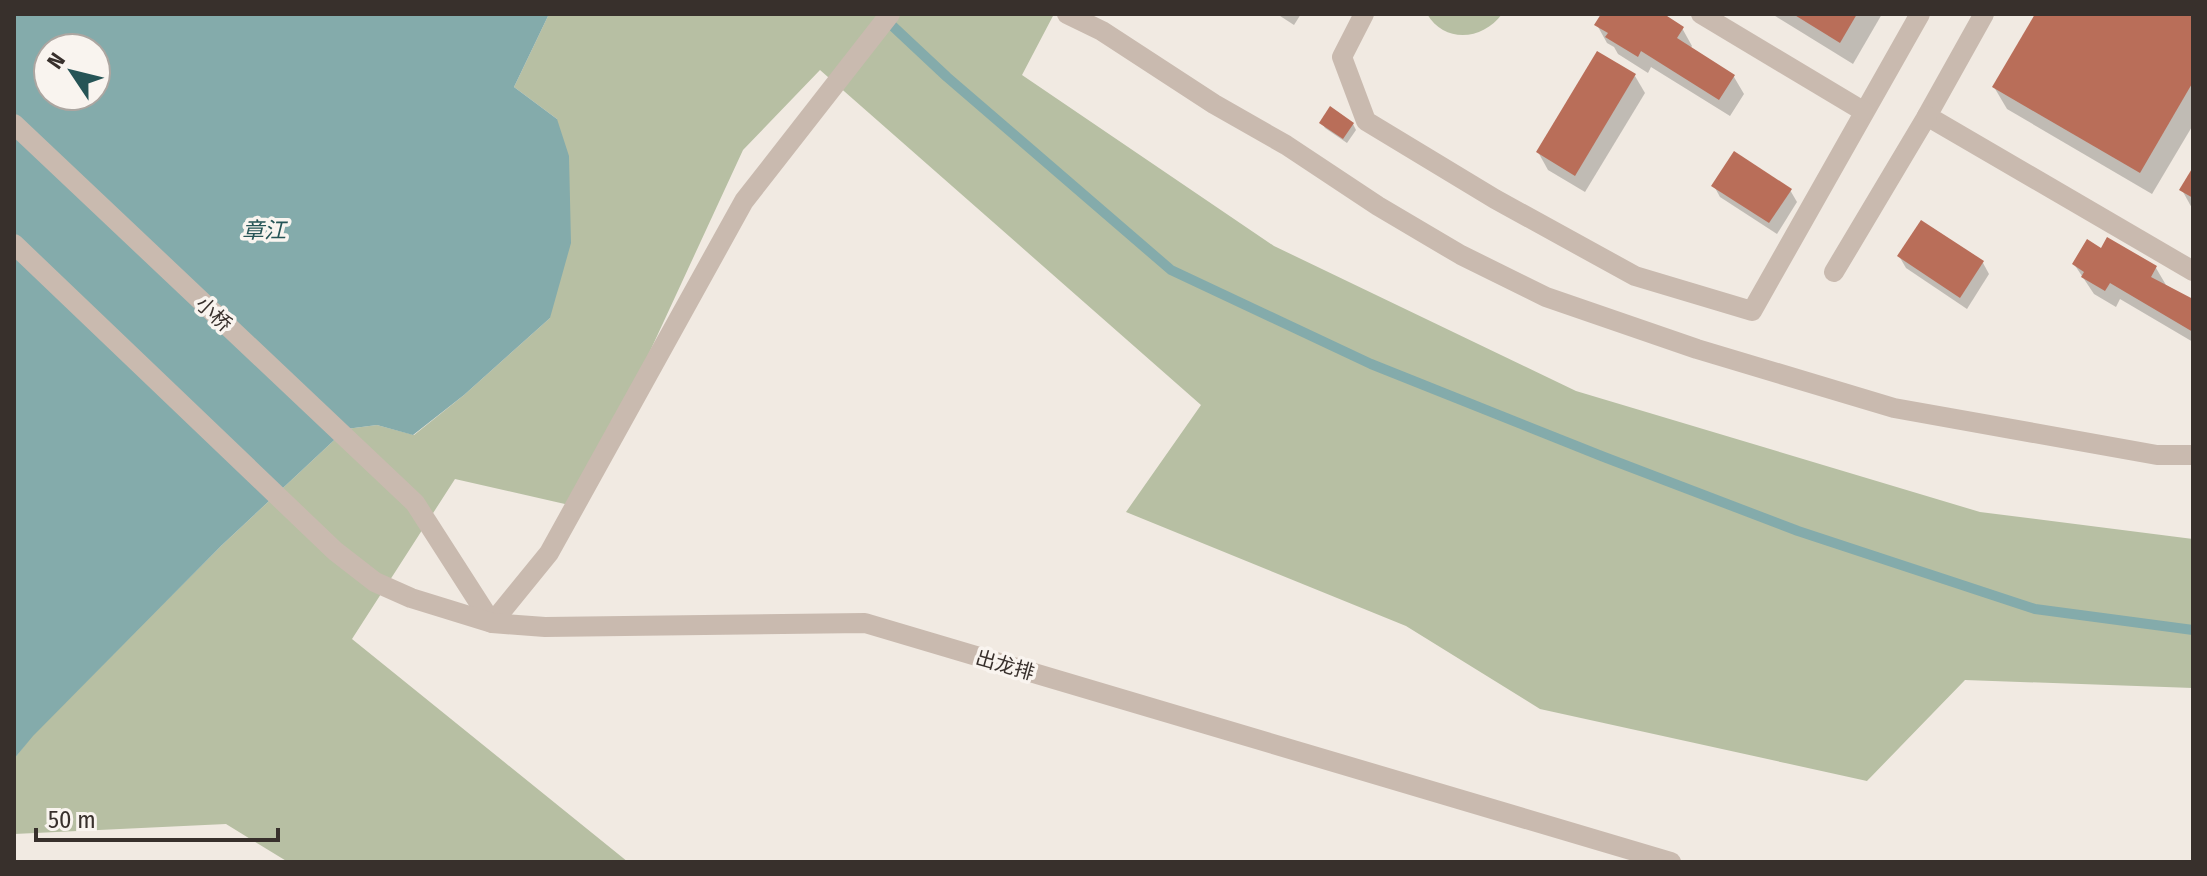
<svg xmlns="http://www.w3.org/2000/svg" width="2207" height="876" font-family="'Fira Sans Condensed','Noto Sans SC',sans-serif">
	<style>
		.green { fill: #b7bfa3 }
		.water { fill: #84abab; fill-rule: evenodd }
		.shadow { fill: #0003 }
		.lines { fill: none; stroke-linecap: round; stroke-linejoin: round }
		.stream { stroke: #84abab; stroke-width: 10 }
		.building { fill: #b96e59 }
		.minor { stroke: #c9baaf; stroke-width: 20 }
		.tertiary { stroke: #c9baaf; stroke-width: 20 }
		.labels { text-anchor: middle; stroke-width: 7; stroke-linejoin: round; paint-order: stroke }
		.street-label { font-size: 20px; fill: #38302c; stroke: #f9f4ef }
		.water-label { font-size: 22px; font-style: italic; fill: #265456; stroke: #f9f4ef }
	</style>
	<rect width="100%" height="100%" fill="#f1eae2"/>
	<g class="green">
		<polygon points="549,14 1054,14 1022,75 1274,246 1576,391 1980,512 2193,539 2193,688 1965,680 1867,781 1540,709 1406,626 1126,512 1201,405 820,70 743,150 578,507 455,479 352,639 628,862 288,862 226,824 14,834 14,759 32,736 222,545 346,429 377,425 414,435 464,395 550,318 557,119 514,87"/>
		<path d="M1427,14H1502C1483,40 1445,44 1427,14Z"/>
	</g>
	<path class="water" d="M14,14H549L514,87L557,119L569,156L571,243L550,318L464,395L413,435L377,425L346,429L222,545L33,736L14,759ZM48,48H96V96H48Z"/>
	<g class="shadow">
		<polygon points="1277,14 1301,14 1294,25"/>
		<polygon points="1604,14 1660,14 1682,28 1692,46 1690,49 1734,77 1744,94 1730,116 1651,67 1648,73 1618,54 1614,47 1607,43 1597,25"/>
		<polygon points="1772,14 1882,14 1853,64"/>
		<polygon points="2037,14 2193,14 2193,125 2152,194 2007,109 1994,87"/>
		<polygon points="1635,76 1645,93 1585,192 1548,170 1538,152"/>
		<polygon points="1322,123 1353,124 1356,130 1347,143 1325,128"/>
		<polygon points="2193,171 2193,210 2182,190"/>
		<polygon points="1714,186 1790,190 1797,202 1777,234 1720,197"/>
		<polygon points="2101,251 2156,268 2166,285 2193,302 2193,342 2120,299 2116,307 2094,294 2074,264"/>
		<polygon points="1899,256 1983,263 1989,274 1967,309 1906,268"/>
	</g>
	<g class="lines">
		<polyline class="stream" points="884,18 947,77 1171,270 1371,364 1604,457 1798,531 2035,609 2193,630"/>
	</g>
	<g class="building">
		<polygon points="1601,14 1664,14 1684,27 1677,38 1735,75 1719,100 1641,51 1638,57 1605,37 1608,33 1594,25"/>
		<polygon points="1793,14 1857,14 1840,43"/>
		<polygon points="2035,14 2193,14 2193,82 2140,173 1992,87"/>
		<polygon points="1597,51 1636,74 1575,176 1536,152"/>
		<polygon points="1330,106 1354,123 1343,139 1319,123"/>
		<polygon points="1734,151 1792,189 1769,223 1711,186"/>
		<polygon points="2193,167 2193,198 2179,190"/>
		<polygon points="1921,220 1984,261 1960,298 1897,256"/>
		<polygon points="2107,237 2157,266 2151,277 2193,299 2193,332 2110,283 2105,291 2081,277 2084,272 2072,264 2087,239 2101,248"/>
	</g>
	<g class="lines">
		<g class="minor">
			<polyline points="1364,14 1342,57 1366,121 1495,199 1635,276 1752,311 1920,14"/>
			<polyline points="1701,14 1863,111"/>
			<polyline points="1984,14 1927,116 2193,271"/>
			<polyline points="1834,272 1927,116"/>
		</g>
		<g class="tertiary">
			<polyline points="1067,14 1102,31 1214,104 1286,145 1378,206 1461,255 1546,297 1697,349 1894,408 2157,455 2193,455"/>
			<polyline points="14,124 415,503 492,623 549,553 744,201 890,14"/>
			<polyline points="14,244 335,551 375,582 411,598 492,623 545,627 865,623 1671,862"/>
		</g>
	</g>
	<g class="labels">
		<g class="street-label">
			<text transform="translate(214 314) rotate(43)" y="7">小桥</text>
			<text transform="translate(1005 665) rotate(16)" y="7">出龙排</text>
		</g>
		<g class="water-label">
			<text x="264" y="238">章江</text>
		</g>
	</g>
	<rect width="2207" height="876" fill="none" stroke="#38302c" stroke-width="32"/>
	<g transform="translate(72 72) rotate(305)"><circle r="38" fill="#f9f4ef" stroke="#aca6a1" stroke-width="2"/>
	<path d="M0-6L14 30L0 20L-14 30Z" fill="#265456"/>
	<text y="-12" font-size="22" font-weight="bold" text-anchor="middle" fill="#38302c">N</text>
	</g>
	<path d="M36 828v12h242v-12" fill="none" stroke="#38302c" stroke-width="4"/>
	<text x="48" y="828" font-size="24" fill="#38302c" stroke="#f9f4ef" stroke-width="6" paint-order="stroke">50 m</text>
</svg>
